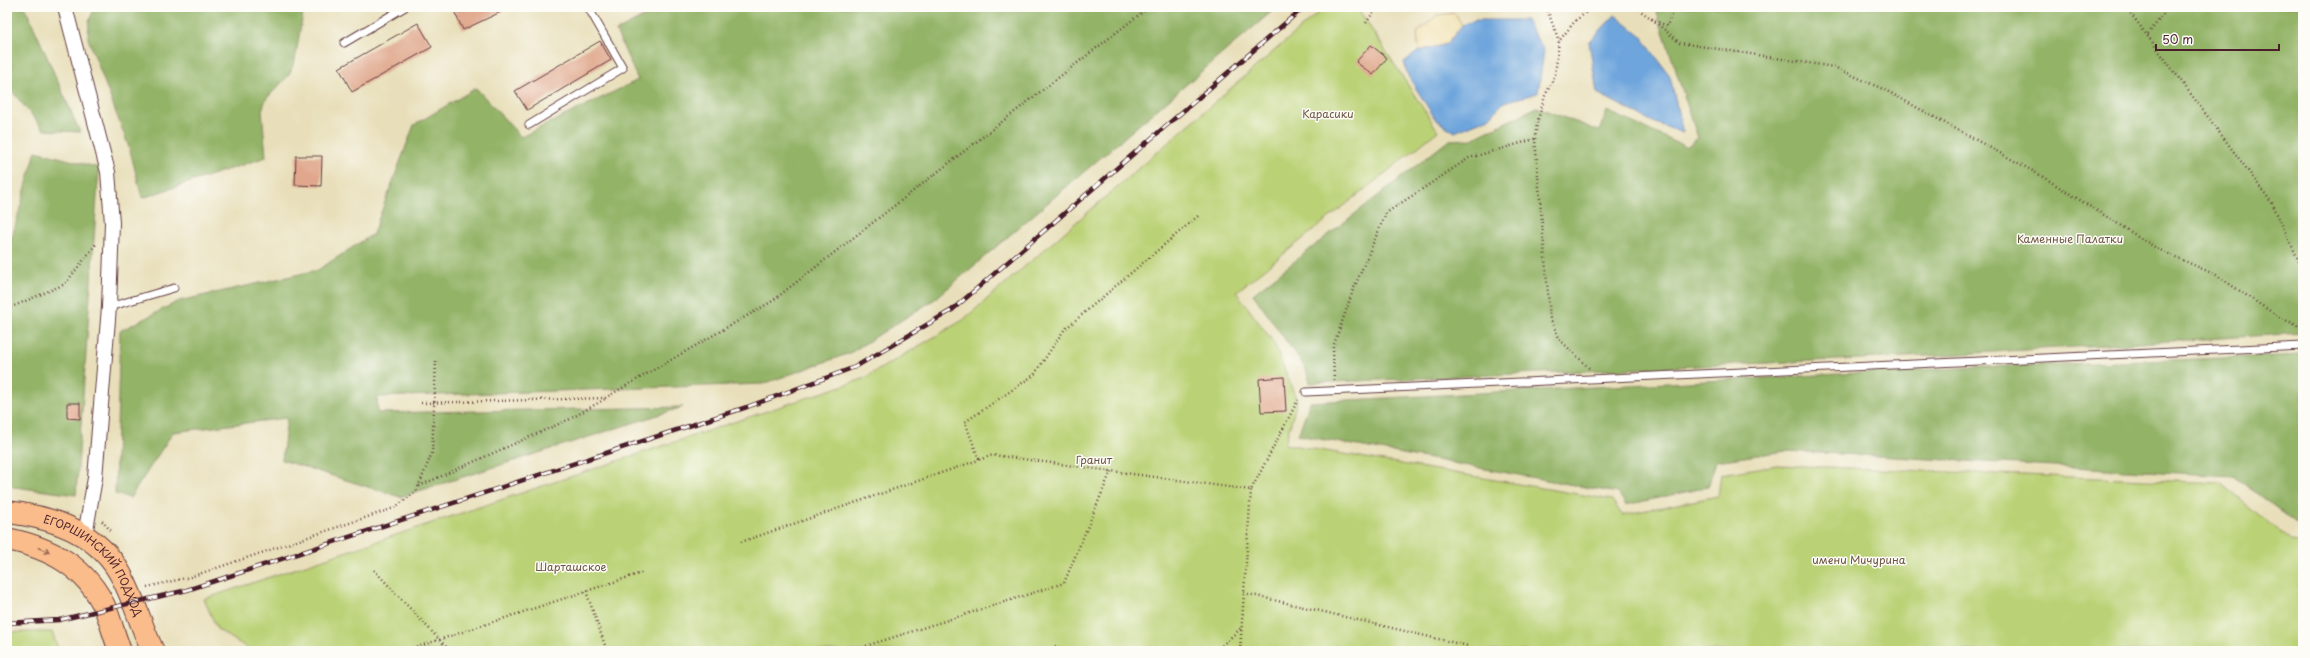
<svg xmlns="http://www.w3.org/2000/svg" width="2310" height="658" font-family="'Playpen Sans',sans-serif">
	<style>
		.green { fill: #bad175; stroke: #827850 }
		.forest { fill: #93b366; stroke: #6e6948 }
		.sand { fill: #eeda9e; stroke: #9c7c64 }
		.water { fill: #6ea5dc; stroke: #5c6284 }
		.building { fill: #e0a78c }
		.lines { fill: none; stroke-linecap: round; stroke-linejoin: round }
		.service-casing { stroke: #623c40; stroke-width: 9 }
		.minor-casing { stroke: #623c40; stroke-width: 16 }
		.primary-casing { stroke: #623c40; stroke-width: 24 }
		.path { stroke: #623c40; stroke-width: 2.5; stroke-dasharray: 1 3; stroke-linecap: butt }
		.service { stroke: #fff; stroke-width: 7 }
		.minor { stroke: #fff; stroke-width: 14 }
		.primary { stroke: #f9bc8a; stroke-width: 22 }
		.rail-casing { stroke: #4a1f2b; stroke-width: 4.5 }
		.rail { stroke: #fdfcf7; stroke-width: 3; stroke-dasharray: 9; stroke-linecap: butt }
		.oneway { stroke: #996656 }
		.labels { text-anchor: middle; stroke-width: 3; stroke-linejoin: round; paint-order: stroke }
		.park-label { font-size: 11px; fill: #6c5441; stroke: #fdfcf7 }
		.street-label { font-size: 11px; fill: #4a1f2b; stroke: #fdfcf7 }
	</style>
	<rect width="100%" height="100%" fill="#fdfcf7"/>
	<filter id="ink" filterUnits="userSpaceOnUse"><feTurbulence type="fractalNoise" baseFrequency=".025" numOctaves="2"/><feDisplacementMap in="SourceGraphic" scale="8" xChannelSelector="R" yChannelSelector="G"/><feConvolveMatrix kernelMatrix="1 2 1 2 8 2 1 2 1" color-interpolation-filters="sRGB"/></filter>
	<filter id="wash" filterUnits="userSpaceOnUse"><feTurbulence type="fractalNoise" baseFrequency=".012" numOctaves="4" result="noise"/><feDisplacementMap in="SourceGraphic" scale="16" xChannelSelector="R" yChannelSelector="G"/><feGaussianBlur stdDeviation="0.9" result="paint"/><feColorMatrix in="noise" values="0 0 0 0 0 0 0 0 0 0 0 0 0 0 0 0 0 1.4 0 .05"/><feComposite in="paint" operator="in"/></filter>
	<g filter="url(#wash)">
		<rect width="100%" height="100%" fill="#e8dfba"/>
		<g class="green">
			<polygon points="1325,7 1357,7 1438,131 1236,292 1274,343 1297,401 1285,444 1612,500 1622,515 1718,496 1721,474 1777,465 2220,483 2292,542 2303,544 2303,651 252,651 217,629 204,599 863,379 963,320"/>
			<polygon points="7,632 52,632 59,651 7,651"/>
		</g>
		<g class="forest">
			<polygon points="7,7 25,7 80,132 44,130 7,85"/>
			<polygon points="95,7 304,7 295,60 289,75 266,99 262,110 266,157 142,198 130,150 88,38 89,21"/>
			<polygon points="663,7 1277,7 935,299 850,353 763,384 377,397 378,413 683,407 400,497 282,460 287,418 173,432 130,498 115,494 120,331 179,301 318,270 373,234 414,125 476,88 521,137 638,80 616,31"/>
			<polygon points="1655,7 2303,7 2303,333 1927,356 1310,383 1306,369 1253,294 1449,140 1472,139 1537,107 1599,131 1607,111 1686,147 1698,138"/>
			<polygon points="36,151 99,168 76,495 7,486 7,243 10,244"/>
			<polygon points="2303,355 2303,528 2233,476 1786,451 1716,461 1708,487 1626,505 1618,493 1298,435 1310,402 1933,369"/>
		</g>
		<polygon class="sand" points="1455,13 1462,25 1447,44 1419,51 1417,33 1437,15"/>
		<g class="water">
			<polygon points="1615,15 1641,36 1670,76 1683,133 1655,123 1597,93 1589,42"/>
			<polygon points="1476,20 1526,20 1544,51 1538,93 1504,102 1489,118 1455,132 1436,120 1408,76 1404,62 1419,51 1447,44 1462,25"/>
		</g>
		<g id="blocks">
			<g class="building">
				<polygon points="452,7 511,7 463,30"/>
				<polygon points="418,23 432,47 352,92 339,68"/>
				<polygon points="600,41 611,60 527,110 515,91"/>
				<polygon points="1371,45 1387,58 1373,75 1356,62"/>
				<polygon points="296,156 322,156 321,186 295,185"/>
				<polygon points="1284,377 1286,411 1261,412 1259,379"/>
				<polygon points="67,403 80,403 80,419 67,418"/>
			</g>
		</g>
	</g>
	<g filter="url(#ink)">
		<use href="#blocks" fill-opacity="0" stroke="#623c40" stroke-width="1"/>
		<g class="lines">
			<g class="service-casing">
				<g id="service">
					<polyline points="344,43 405,7"/>
					<polyline points="529,125 623,68 588,7"/>
					<polyline points="109,307 174,288"/>
					<polyline points="1306,392 2303,346"/>
				</g>
			</g>
			<g class="minor-casing">
				<polyline id="minor" points="65,7 108,172 112,223 109,307 95,478 85,535"/>
			</g>
			<g class="primary-casing">
				<g id="primary">
					<path id="s1" d="M7,512C53,517 100,533 122,577C135,601 141,627 153,651"/>
					<path d="M7,539C51,548 87,567 106,610C111,623 115,638 120,651"/>
				</g>
			</g>
			<g class="path">
				<polyline points="1546,7 1559,41"/>
				<polyline points="1635,7 1652,19 1667,26 1674,7"/>
				<polyline points="2126,7 2272,203 2303,270"/>
				<polyline points="1652,19 1680,43 1834,67 1887,91 2040,175 2158,249 2216,275 2279,317 2303,328"/>
				<polyline points="1366,23 1377,7"/>
				<polyline points="2148,34 2169,7"/>
				<polyline points="7,309 65,284 96,244"/>
				<polyline points="1589,368 1560,340 1550,318 1535,139 1537,123 1545,96 1555,75 1559,41 1575,21 1593,7"/>
				<polyline points="1334,380 1333,347 1354,288 1386,213 1469,158 1535,139"/>
				<polyline points="421,403 605,398 771,302 1149,7"/>
				<polyline points="979,459 965,422 1034,375 1064,330 1198,216"/>
				<polyline points="419,486 570,419 605,399"/>
				<polyline points="102,521 111,531"/>
				<polyline points="741,542 993,455 1251,490 1298,400"/>
				<polyline points="374,570 450,651"/>
				<polyline points="147,587 190,577 394,508 416,492 432,453 436,361"/>
				<polyline points="586,591 607,651"/>
				<polyline points="1244,593 1468,646"/>
				<polyline points="866,646 1064,583 1111,471"/>
				<polyline points="1055,647 1084,651"/>
				<polyline points="405,651 644,572"/>
				<polyline points="1216,651 1241,628"/>
				<polyline points="1240,651 1251,490"/>
				<polyline points="1852,651 1857,647 1873,651"/>
			</g>
			<use href="#service" class="service"/>
			<use href="#minor" class="minor"/>
			<use href="#primary" class="primary"/>
			<g class="rail-casing">
				<polyline id="rail" points="7,623 59,620 187,590 747,407 855,367 952,310 1304,7"/>
			</g>
			<use href="#rail" class="rail"/>
		</g>
		<defs><path id="oneway-shaft" d="M-6 0H5M1.5-3L5.5 0L1.5 3" fill="none" stroke-width="1.6" stroke-linecap="round" stroke-linejoin="round"/></defs>
		<use class="oneway" href="#oneway-shaft" transform="translate(44 550) rotate(22)"/>
	</g>
	<g class="labels">
		<g class="park-label">
			<text x="1328" y="118">Карасики</text>
			<text x="2070" y="243">Каменные Палатки</text>
			<text x="1094" y="464">Гранит</text>
			<text x="1859" y="564">имени Мичурина</text>
			<text x="571" y="571">Шарташское</text>
		</g>
		<g class="street-label">
			<text dy="4" stroke="none"><textPath href="#s1" startOffset="109">ЕГОРШИНСКИЙ ПОДХОД</textPath></text>
		</g>
	</g>
	<rect width="2310" height="658" fill="none" stroke="#fdfcf7" stroke-width="24"/>
	<path d="M2156 44v6h123v-6" fill="none" stroke="#4a1f2b" stroke-width="2"/>
	<text x="2162" y="44" font-size="12" fill="#4a1f2b" stroke="#fdfcf7" stroke-width="3" paint-order="stroke">50 m</text>
</svg>
